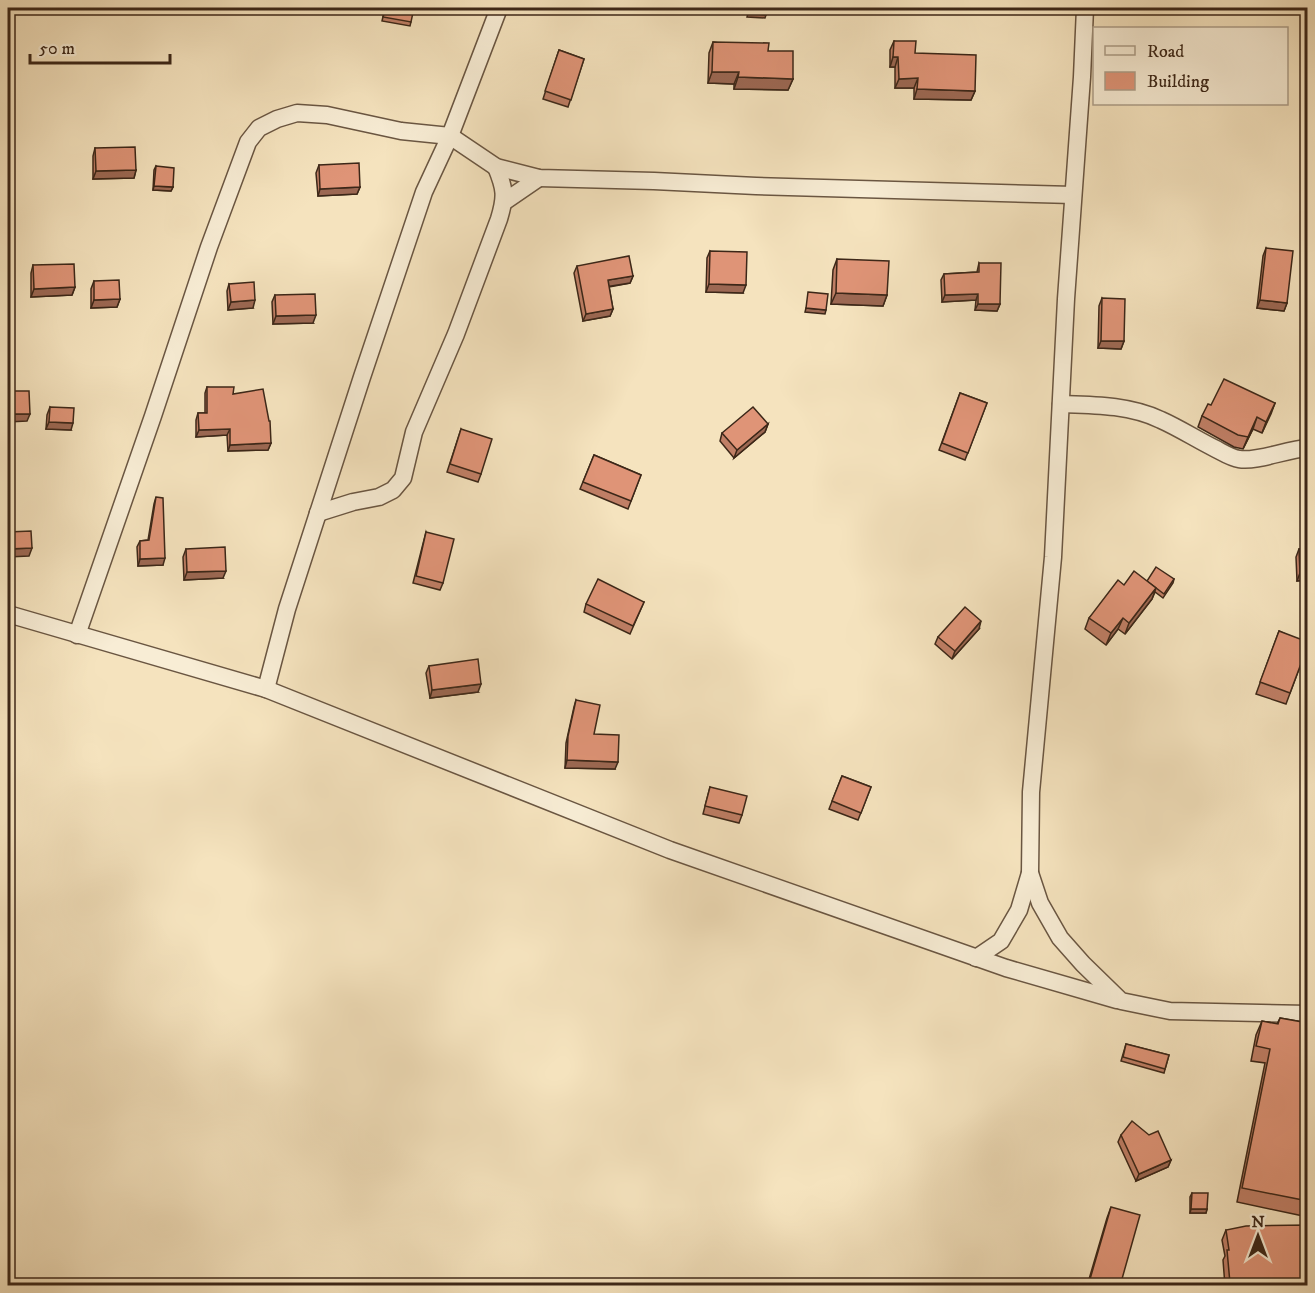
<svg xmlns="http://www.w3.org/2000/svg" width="1315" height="1293" font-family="'IM FELL DW Pica',serif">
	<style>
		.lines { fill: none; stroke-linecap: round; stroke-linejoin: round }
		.street-casing { stroke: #6a5642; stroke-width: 19 }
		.street { stroke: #f8edd5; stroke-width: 16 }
		.wall { fill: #c07f66; stroke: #3c2718; stroke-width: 1.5 }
		.shaded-wall { fill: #9c6853; stroke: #3c2718; stroke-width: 1.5 }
		.building { fill: #df9477; stroke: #3c2718; stroke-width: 1.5 }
	</style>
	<rect width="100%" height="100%" fill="#f5e3be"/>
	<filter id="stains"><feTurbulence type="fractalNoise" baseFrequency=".00333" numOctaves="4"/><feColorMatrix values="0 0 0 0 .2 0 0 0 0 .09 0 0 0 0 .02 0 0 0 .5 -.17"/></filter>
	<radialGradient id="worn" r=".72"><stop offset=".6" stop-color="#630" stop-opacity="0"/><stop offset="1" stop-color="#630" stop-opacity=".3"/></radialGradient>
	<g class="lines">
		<g class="street-casing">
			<g id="street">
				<polyline points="1085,8 1082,77 1066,299 1053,557 1031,792 1030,873 1040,903 1060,938 1083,964 1121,1001 1170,1011 1308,1014"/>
				<polyline points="504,202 539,178"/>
				<path d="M1061,404C1094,405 1130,405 1161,420C1179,428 1196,439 1214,448C1222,452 1231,458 1239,459C1258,462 1287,449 1308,448"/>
				<path d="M318,513L353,502L379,497L393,490L403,478L414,432L456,334L499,219C506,196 505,189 496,167"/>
				<polyline points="8,614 266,689 670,850 1006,968 1117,1000"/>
				<polyline points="77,635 153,416 209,247 248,142 259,128 277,119 297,113 327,115 401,131 450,136 496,167 539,178 654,181 756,186 1073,195"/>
				<polyline points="266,689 287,609 362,377 424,192 450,136 499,8"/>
				<polyline points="976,958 1001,941 1019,910 1030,873"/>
			</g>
		</g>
		<use href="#street" class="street"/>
	</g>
	<g class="wall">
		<polygon points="385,8 411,22 410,26 382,21"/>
		<polygon points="894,41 975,91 971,100 914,99 914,88 895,88 895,67 890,67 890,50"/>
		<polygon points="713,42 768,51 793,79 788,90 734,89 734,84 708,83 709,53"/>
		<polygon points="559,50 584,59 568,107 543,99"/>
		<polygon points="95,148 136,170 134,178 93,179 93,156"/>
		<polygon points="319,165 360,187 357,194 318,196 316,173"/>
		<polygon points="156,166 173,187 171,191 153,190 154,170"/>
		<polygon points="1266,248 1287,303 1284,311 1257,308 1263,256"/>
		<polygon points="710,251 743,293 706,292 707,258"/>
		<polygon points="837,259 887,295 883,306 831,304 833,270"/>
		<polygon points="979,263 1000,304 997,311 975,310 976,300 942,302 941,280 944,274 977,272"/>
		<polygon points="33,265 75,287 72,295 31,297 31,273"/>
		<polygon points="577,266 633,276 630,283 609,287 613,309 610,316 583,321 574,273"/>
		<polygon points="94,281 120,299 117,307 91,308 91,289"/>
		<polygon points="229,284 253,308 228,310 227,291"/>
		<polygon points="275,295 313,323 273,324 272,302"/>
		<polygon points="1102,298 1124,341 1121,349 1098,348 1099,306"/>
		<polygon points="207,387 233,394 271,443 268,450 228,451 227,435 196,437 196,420 198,413 205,413 205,393"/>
		<polygon points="960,393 987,403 965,460 939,450"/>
		<polygon points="1275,403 1262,433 1253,429 1243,449 1234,447 1198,427 1202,416 1211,405"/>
		<polygon points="50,407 71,430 46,429 47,415"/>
		<polygon points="768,424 765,432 734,458 720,441 722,433"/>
		<polygon points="461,429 481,474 478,482 447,472"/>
		<polygon points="594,455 641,475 628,509 580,489"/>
		<polygon points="156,497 163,565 138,566 137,547 140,541 148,540 154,504"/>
		<polygon points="426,532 443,583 440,590 413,583"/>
		<polygon points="186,549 223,578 184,580 183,557"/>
		<polygon points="1299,549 1308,549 1308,580 1297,581 1296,557"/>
		<polygon points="1174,579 1173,583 1163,598 1155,592 1152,599 1125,634 1118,629 1106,645 1085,629 1089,618 1124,585 1147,581"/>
		<polygon points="644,602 630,634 584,612 586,604"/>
		<polygon points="979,629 952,659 935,644 938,637"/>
		<polygon points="1279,631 1308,645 1286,704 1256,694"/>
		<polygon points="429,666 478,692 430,698 426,673"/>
		<polygon points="576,700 594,734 615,769 565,768 566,743 574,707"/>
		<polygon points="842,776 871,787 858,820 829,809"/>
		<polygon points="710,787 742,815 739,823 703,814"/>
		<polygon points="1280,1018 1308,1023 1308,1217 1237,1202 1265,1063 1251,1061 1256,1035 1262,1021 1277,1024"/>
		<polygon points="1126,1044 1169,1055 1164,1073 1121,1061"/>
		<polygon points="1121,1135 1171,1160 1168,1167 1136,1181 1118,1142"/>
		<polygon points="1192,1193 1207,1209 1206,1213 1190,1213 1190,1197"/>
		<polygon points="1111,1207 1120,1286 1087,1286 1107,1218"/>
		<polygon points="1226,1230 1308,1286 1225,1286 1223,1260 1225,1256 1222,1240"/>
	</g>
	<g class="shaded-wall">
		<polygon points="748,13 766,15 765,18 747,17"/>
		<polygon points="893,57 898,57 895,67 890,67"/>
		<polygon points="712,72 739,72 734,84 708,83"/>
		<polygon points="738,77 793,79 788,90 734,89"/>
		<polygon points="918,78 914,88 895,88 899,79"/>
		<polygon points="917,89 975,91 971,100 914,99"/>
		<polygon points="136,170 134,178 93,179 96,171"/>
		<polygon points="154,186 173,187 171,191 153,190"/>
		<polygon points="360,187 357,194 318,196 320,189"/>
		<polygon points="633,276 630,283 605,287 608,280"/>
		<polygon points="709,284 746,285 743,293 706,292"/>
		<polygon points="75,287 72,295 31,297 34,289"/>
		<polygon points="836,293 887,295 883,306 831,304"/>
		<polygon points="978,294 976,300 942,302 945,295"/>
		<polygon points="120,299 117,307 91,308 94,300"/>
		<polygon points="255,300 253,308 228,310 231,302"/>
		<polygon points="1260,300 1287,303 1284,311 1257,308"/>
		<polygon points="978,304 1000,304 997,311 975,310"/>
		<polygon points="806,308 826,310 825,314 805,312"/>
		<polygon points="613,309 610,316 583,321 586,314"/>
		<polygon points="316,315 313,323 273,324 276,316"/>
		<polygon points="1101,341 1124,341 1121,349 1098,348"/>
		<polygon points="1275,403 1271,414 1262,433 1266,422"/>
		<polygon points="8,414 30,414 27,421 8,422"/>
		<polygon points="1257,417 1253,429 1243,449 1248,437"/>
		<polygon points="49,422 73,423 71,430 46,429"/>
		<polygon points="768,424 765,432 734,458 737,450"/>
		<polygon points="230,429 227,435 196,437 199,430"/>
		<polygon points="271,443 268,450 228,451 230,445"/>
		<polygon points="32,548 29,556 8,557 8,549"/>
		<polygon points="165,558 163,565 138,566 140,559"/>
		<polygon points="226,571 223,578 184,580 187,572"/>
		<polygon points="1300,573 1308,573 1308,580 1297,581"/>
		<polygon points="1156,588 1152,599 1125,634 1129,623"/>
		<polygon points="1123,618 1118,629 1106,645 1111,633"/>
		<polygon points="981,621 979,629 952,659 955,651"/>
		<polygon points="481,684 478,692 430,698 432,690"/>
		<polygon points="567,760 618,762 615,769 565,768"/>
		<polygon points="1171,1160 1168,1167 1136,1181 1139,1174"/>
		<polygon points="1191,1209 1207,1209 1206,1213 1190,1213"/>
		<polygon points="1230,1283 1249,1286 1229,1286"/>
	</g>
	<g class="building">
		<polygon points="386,8 414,8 411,22 383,17"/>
		<polygon points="749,8 767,8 766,15 748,13"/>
		<polygon points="894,41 916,41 915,53 976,55 975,91 917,89 918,78 899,79 898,57 893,57"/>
		<polygon points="713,42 769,43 768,51 793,51 793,79 738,77 739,72 712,72"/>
		<polygon points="559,50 584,59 571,100 545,91"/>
		<polygon points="135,147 136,170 96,171 95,148"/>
		<polygon points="359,163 360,187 320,189 319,165"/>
		<polygon points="156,166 174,168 173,187 154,186"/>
		<polygon points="1266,248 1293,251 1287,303 1260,300"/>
		<polygon points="710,251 747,252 746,285 709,284"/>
		<polygon points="629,256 633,276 608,280 613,309 586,314 577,266"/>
		<polygon points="837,259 889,261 887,295 836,293"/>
		<polygon points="979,263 1001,263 1000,304 978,304 978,294 945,295 944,274 979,272"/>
		<polygon points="74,264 75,287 34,289 33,265"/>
		<polygon points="119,280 120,299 94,300 94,281"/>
		<polygon points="254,282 255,300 231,302 229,284"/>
		<polygon points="808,292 828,294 826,310 806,308"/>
		<polygon points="315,294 316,315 276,316 275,295"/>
		<polygon points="1102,298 1125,299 1124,341 1101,341"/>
		<polygon points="1224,379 1275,403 1266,422 1257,417 1248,437 1238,435 1202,416 1208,404 1211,405"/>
		<polygon points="207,387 234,387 233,394 263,389 269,421 270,421 271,443 230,445 230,429 199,430 198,413 207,413"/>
		<polygon points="8,391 29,391 30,414 8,414"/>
		<polygon points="960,393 987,403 968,453 942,443"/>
		<polygon points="50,407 74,408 73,423 49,422"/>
		<polygon points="753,407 768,424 737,450 722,433"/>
		<polygon points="461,429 492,439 481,474 450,464"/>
		<polygon points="594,455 641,475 631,501 583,482"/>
		<polygon points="156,497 163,498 165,558 140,559 140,541 149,540"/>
		<polygon points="31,531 32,548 8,549 8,532"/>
		<polygon points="426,532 454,539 443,583 416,576"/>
		<polygon points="225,547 226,571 187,572 186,549"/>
		<polygon points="1299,549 1308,549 1308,573 1300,573"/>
		<polygon points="1156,567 1174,579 1164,594 1147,581"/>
		<polygon points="1134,571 1156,588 1129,623 1123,618 1111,633 1089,618 1118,580 1124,585"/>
		<polygon points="598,579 644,602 633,626 586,604"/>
		<polygon points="965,607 981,621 955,651 938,637"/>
		<polygon points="1279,631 1308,642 1308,645 1290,693 1260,682"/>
		<polygon points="478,659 481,684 432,690 429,666"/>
		<polygon points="576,700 600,705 594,734 619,735 618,762 567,760 568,736"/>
		<polygon points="842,776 871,787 861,813 832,801"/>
		<polygon points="710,787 747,796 742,815 705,806"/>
		<polygon points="1280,1018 1308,1023 1308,1201 1242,1188 1270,1049 1256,1046 1262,1021 1278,1024"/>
		<polygon points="1126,1044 1169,1055 1165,1069 1123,1057"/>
		<polygon points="1132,1121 1149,1135 1158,1131 1171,1160 1139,1174 1121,1135"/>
		<polygon points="1192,1193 1208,1193 1207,1209 1191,1209"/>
		<polygon points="1111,1207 1140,1215 1120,1286 1088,1286"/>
		<polygon points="1308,1225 1308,1286 1249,1286 1230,1283 1227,1250 1229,1250 1226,1230 1246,1226"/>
	</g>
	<rect width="1315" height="1293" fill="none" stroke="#f5e3be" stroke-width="30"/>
	<rect x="9" y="9" width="1297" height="1275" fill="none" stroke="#3c2718" stroke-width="3"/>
	<rect x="15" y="15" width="1285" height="1263" fill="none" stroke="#3c2718" stroke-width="1.5"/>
	<rect x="1093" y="27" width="195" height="78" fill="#f8edd5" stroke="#ad9e89" stroke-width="1.5"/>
	<rect x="1105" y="46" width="30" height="9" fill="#f8edd5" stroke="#ad9e89" stroke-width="1.5"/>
	<text x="1147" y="57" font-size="18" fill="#3c2718">Road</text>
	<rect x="1105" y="72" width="30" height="18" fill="#df9477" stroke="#ad9e89" stroke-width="1.5"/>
	<text x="1147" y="87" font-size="18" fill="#3c2718">Building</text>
	<g transform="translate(1258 1236)" stroke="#f8edd5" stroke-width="4.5" paint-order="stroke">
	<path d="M0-4.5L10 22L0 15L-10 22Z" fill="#3c2718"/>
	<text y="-9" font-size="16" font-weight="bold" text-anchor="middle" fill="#3c2718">N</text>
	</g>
	<path d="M30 54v9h140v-9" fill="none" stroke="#3c2718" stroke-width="3"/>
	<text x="39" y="54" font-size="18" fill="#3c2718" stroke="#f8edd5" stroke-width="4.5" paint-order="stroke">50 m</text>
	<rect width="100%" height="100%" filter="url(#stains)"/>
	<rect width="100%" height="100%" fill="url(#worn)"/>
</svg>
